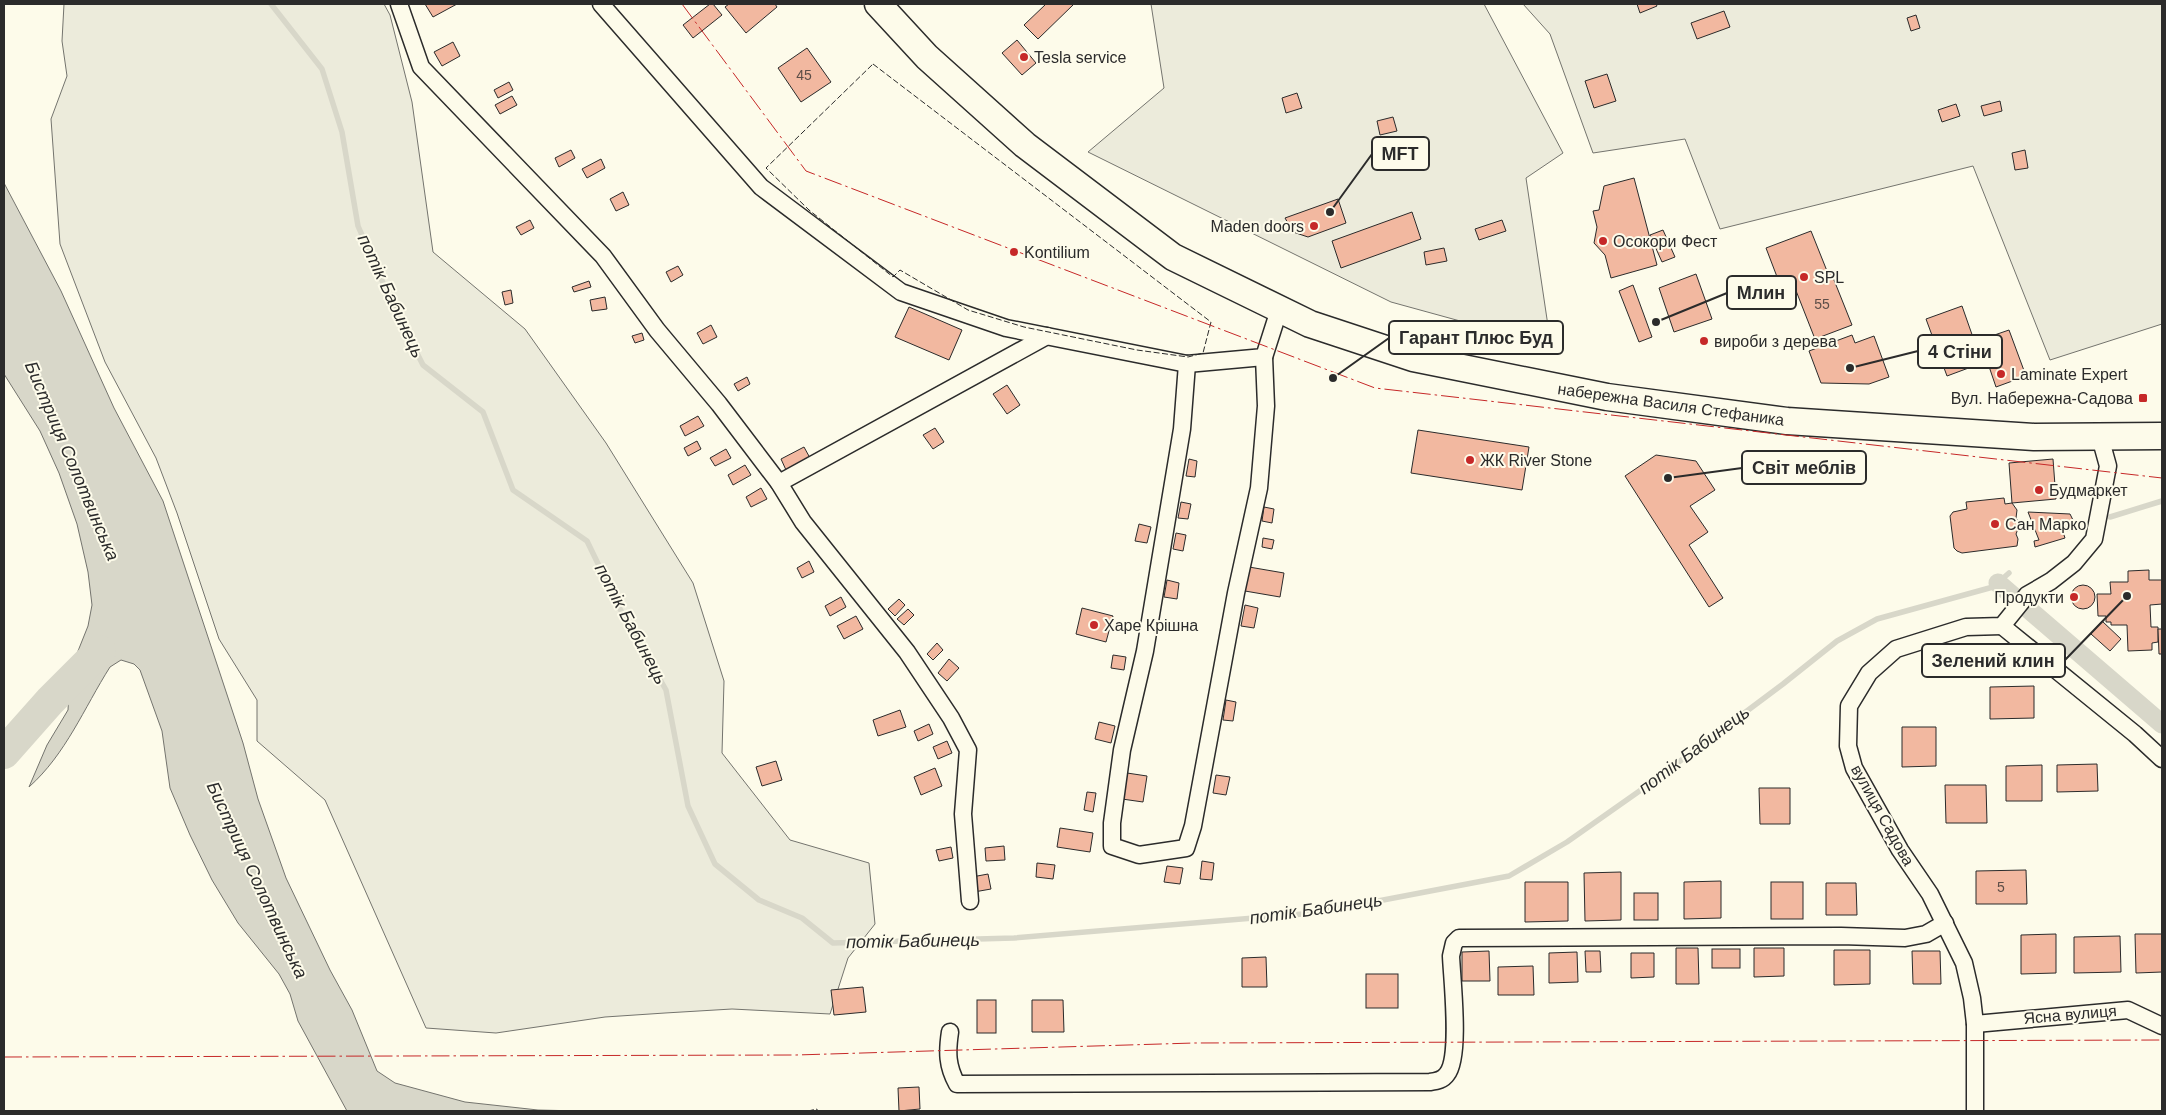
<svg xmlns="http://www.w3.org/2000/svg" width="2166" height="1115" font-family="Helvetica,sans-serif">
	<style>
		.green { fill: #ecebdb; stroke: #74746e }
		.water { fill: #d8d7c9; stroke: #74746e }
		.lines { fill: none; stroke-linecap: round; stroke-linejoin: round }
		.stream { stroke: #d8d7c9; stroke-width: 5.5 }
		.canal { stroke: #d8d7c9; stroke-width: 19 }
		.river { stroke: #d8d7c9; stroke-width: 32 }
		.building { fill: #f2b8a0; stroke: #2b2b2b }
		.street-casing { stroke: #2b2b2b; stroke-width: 19 }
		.primary-casing { stroke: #2b2b2b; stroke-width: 29 }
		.street { stroke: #fdfbea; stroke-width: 16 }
		.primary { stroke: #fdfbea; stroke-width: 26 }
		.fence { stroke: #2b2b2b; stroke-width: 1; stroke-dasharray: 6 2.5; stroke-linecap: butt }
		.power { stroke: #c62828; stroke-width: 1; stroke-dasharray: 18 4 2.5 4; stroke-linecap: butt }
		.poi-dot { fill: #c62828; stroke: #fdfbea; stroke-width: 2 }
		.labels { text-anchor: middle; stroke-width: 4; stroke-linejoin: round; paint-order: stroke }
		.number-label { font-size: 14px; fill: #5d4e48 }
		.poi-label { font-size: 16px; fill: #2b2b2b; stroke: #fdfbea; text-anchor: start }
		.street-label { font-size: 16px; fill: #2b2b2b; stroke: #fdfbea }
		.water-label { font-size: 18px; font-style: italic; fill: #2b2b2b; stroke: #fdfbea }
		.leader { fill: none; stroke: #2b2b2b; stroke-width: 2 }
		.callout-dot { fill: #2b2b2b; stroke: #fdfbea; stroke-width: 2 }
		.callout { fill: #fdfbea; stroke: #2b2b2b; stroke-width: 2 }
		.callout-label { font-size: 18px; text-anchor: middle; font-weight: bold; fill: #2b2b2b }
	</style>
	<rect width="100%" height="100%" fill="#fdfbea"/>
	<g class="green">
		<polygon points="64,4 384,4 390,15 412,102 433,252 525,329 606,443 693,583 724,681 722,753 790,840 869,863 875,924 848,958 830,1014 732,1009 665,1013 605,1017 496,1033 426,1028 325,800 257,741 257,700 219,639 177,513 156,458 105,362 60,244 51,119 67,76 62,41"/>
		<polygon points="1151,4 1484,4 1563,153 1526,178 1551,346 1391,302 1088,152 1164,88"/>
		<polygon points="1523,4 2162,4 2162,324 2050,360 1973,166 1720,229 1685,139 1593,153 1550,34"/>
	</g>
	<path class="water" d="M4,183L61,291L114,408L163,501L243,743L258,799L286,878L330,970L352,1010L377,1071L395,1083L465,1102L538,1110L580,1111H347L298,1021L290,994L279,974L238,923L212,880L190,835L170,788L162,731L140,670L134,664L121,660L110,667C84,708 66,754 29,787L47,745L68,710L70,671L88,626L92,605L88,572L77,524L59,473L40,431L4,374Z"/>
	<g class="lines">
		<g class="stream">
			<polyline points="271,4 322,69 342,132 358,226 394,308 423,365 483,412 513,490 587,541 620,609 666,690 688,806 715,864 759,900 802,918 833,943 1014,938 1315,913 1509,876 1567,842 1648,785 1783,684 1837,641 1877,619 1993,587 2009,573"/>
			<polyline points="2110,517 2162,501"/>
		</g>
		<polyline class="canal" points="1998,583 2162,724"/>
		<polyline class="river" points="4,753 50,701 100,651"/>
	</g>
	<g class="building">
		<polygon points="425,4 457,4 433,17"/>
		<polygon points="710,4 713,4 722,15 693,38 683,25"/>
		<polygon points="729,4 775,4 777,7 746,33 725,7"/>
		<polygon points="1046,4 1074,4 1038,39 1024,25"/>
		<polygon points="1637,4 1656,4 1657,6 1640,13"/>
		<polygon points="1724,11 1730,27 1697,39 1691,23"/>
		<polygon points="1916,15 1920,28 1911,31 1907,18"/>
		<polygon points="1017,40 1036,63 1022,75 1002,53"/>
		<polygon points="453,42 460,56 442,66 434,52"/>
		<polygon points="807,48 831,82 801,102 778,68"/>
		<polygon points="1607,74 1616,101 1594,108 1585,81"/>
		<polygon points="509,82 513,90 498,98 494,90"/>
		<polygon points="1297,93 1302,108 1286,113 1282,98"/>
		<polygon points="512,96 517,105 500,114 495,105"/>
		<polygon points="2000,101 2002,111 1984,116 1981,106"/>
		<polygon points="1956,104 1960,116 1942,122 1938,110"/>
		<polygon points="1393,117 1397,131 1380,135 1377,121"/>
		<polygon points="571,150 575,158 559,167 555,158"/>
		<polygon points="2025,150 2028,168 2015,170 2012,153"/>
		<polygon points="601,159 605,168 587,178 582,169"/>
		<polygon points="1634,178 1657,265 1611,278 1605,255 1594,243 1597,227 1593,211 1599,210 1604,186"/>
		<polygon points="623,192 629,205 616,211 610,199"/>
		<polygon points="1338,199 1346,223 1308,237 1293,232 1285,218"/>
		<polygon points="1412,212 1421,239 1341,268 1332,241"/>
		<polygon points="530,220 534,228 521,235 516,227"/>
		<polygon points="1502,220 1506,231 1479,240 1475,229"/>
		<polygon points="1663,230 1675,257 1662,262 1650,235"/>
		<polygon points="1811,231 1827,271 1830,270 1852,325 1815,339 1791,278 1779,282 1766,248"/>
		<polygon points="1444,248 1447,261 1426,265 1424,252"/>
		<polygon points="678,266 683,275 671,282 666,272"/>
		<polygon points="1696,274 1712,319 1674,332 1659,288"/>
		<polygon points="589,281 591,287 574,292 572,287"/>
		<polygon points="1633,285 1652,337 1639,342 1619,291"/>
		<polygon points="511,290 513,303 505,305 502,292"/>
		<polygon points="605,297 607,309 592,311 590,300"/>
		<polygon points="1962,306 1982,363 1947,376 1926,319"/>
		<polygon points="909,307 962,330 949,360 895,337"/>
		<polygon points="711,325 717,337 703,344 697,333"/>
		<polygon points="2009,330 2026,376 1996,387 1980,340"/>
		<polygon points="642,333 644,340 635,343 632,336"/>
		<polygon points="1852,335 1855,343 1874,336 1889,377 1869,384 1821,383 1809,351"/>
		<polygon points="747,377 750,384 738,391 734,384"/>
		<polygon points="1007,385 1020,405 1007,414 993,394"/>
		<polygon points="698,416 704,426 685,436 680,426"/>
		<polygon points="935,428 944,442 933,449 923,435"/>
		<polygon points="1418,430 1529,447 1522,490 1411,473"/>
		<polygon points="697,441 701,449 688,456 684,448"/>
		<polygon points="804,447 810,458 786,470 781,459"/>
		<polygon points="726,449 731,458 715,466 710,458"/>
		<polygon points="1656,455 1696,461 1715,490 1690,506 1708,532 1689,545 1723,598 1709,607 1625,476"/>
		<polygon points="1189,459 1197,461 1195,477 1186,476"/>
		<polygon points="2053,459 2056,499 2012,503 2009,463"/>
		<polygon points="745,465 751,475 733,485 728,475"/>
		<polygon points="761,488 767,499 751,507 746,497"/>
		<polygon points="2004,498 2005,504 2012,503 2017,510 2016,518 2020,524 2016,534 2018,539 2017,546 1962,553 1957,551 1954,548 1950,516 1953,512 1967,509 1966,502"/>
		<polygon points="1181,502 1191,504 1188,519 1178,518"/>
		<polygon points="1264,507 1274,509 1272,523 1262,521"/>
		<polygon points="2028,512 2070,514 2077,528 2063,532 2065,538 2035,547 2034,541 2039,540"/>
		<polygon points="1139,524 1151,527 1147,543 1135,541"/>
		<polygon points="1176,533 1186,535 1183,551 1173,549"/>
		<polygon points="1263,538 1274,540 1272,549 1262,547"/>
		<polygon points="809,561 814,572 802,578 797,568"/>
		<polygon points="1249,567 1284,573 1280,597 1245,591"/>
		<polygon points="2149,570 2149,580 2162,580 2162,604 2150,605 2151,627 2158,627 2158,642 2152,643 2152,650 2128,651 2127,625 2111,625 2111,622 2106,622 2106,616 2098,616 2097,594 2111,594 2110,582 2128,582 2128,571"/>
		<polygon points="1167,580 1179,583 1177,599 1164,597"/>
		<circle cx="2083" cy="597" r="12"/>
		<polygon points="841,597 846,607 830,616 825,606"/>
		<polygon points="899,599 905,605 895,616 888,609"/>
		<polygon points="1245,605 1258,608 1254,628 1241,626"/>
		<polygon points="1082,608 1113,616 1106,642 1076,634"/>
		<polygon points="908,609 914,615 904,625 897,619"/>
		<polygon points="856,616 863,629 844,639 837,626"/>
		<polygon points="2102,621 2121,639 2110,651 2091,634"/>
		<polygon points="2158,629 2162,629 2162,654 2159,654"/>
		<polygon points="937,643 943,650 933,660 927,654"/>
		<polygon points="1113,655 1126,657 1124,670 1111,668"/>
		<polygon points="949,659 959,668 947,681 938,673"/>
		<polygon points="2034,686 2034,718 1990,719 1990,687"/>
		<polygon points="1226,700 1236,702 1233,721 1223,720"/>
		<polygon points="900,710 906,727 878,736 873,720"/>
		<polygon points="1099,722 1115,726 1111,743 1095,739"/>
		<polygon points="929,724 933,734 918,741 914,731"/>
		<polygon points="1902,727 1936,727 1936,766 1902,767"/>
		<polygon points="947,741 952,753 938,759 933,747"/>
		<polygon points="776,761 782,780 762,786 756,767"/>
		<polygon points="2097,764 2098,791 2057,792 2057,765"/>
		<polygon points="2042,765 2042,801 2006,801 2006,766"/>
		<polygon points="935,768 942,786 921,795 914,777"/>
		<polygon points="1127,773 1147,776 1143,802 1122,799"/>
		<polygon points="1216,775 1230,777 1226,795 1213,793"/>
		<polygon points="1945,785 1986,785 1987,823 1946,823"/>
		<polygon points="1759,788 1790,788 1790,824 1760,824"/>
		<polygon points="1087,792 1096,793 1093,812 1084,810"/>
		<polygon points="1060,828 1093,833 1090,852 1057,847"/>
		<polygon points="1004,846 1005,860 986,861 985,848"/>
		<polygon points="951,847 953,858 939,861 936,850"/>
		<polygon points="1202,861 1214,863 1212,880 1200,879"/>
		<polygon points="1037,863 1055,865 1053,879 1036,877"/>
		<polygon points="1167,866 1183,868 1180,884 1164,882"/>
		<polygon points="2026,870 2027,904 1976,904 1976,871"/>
		<polygon points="1621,872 1621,920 1585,921 1584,873"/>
		<polygon points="988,874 991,889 974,892 972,877"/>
		<polygon points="1721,881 1721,918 1684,919 1684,882"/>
		<polygon points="1525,882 1568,882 1568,921 1525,922"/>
		<rect x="1771" y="882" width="32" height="37"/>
		<polygon points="1826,883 1856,883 1857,915 1826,915"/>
		<rect x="1634" y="893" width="24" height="27"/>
		<polygon points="2056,934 2056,973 2021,974 2021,935"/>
		<polygon points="2135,934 2162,934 2162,972 2136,973"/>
		<polygon points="2120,936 2121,972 2074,973 2074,937"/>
		<polygon points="1676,948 1698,948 1699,984 1676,984"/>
		<polygon points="1754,948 1784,948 1784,976 1754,977"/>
		<rect x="1712" y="949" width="28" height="19"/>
		<polygon points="1834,950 1870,950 1870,984 1834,985"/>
		<polygon points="1489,951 1490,981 1462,981 1462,952"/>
		<polygon points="1585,951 1600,951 1601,972 1586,972"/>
		<polygon points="1912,951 1940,951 1941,984 1913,984"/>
		<polygon points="1577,952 1578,982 1549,983 1549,953"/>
		<polygon points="1631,953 1654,953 1654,977 1631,978"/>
		<polygon points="1266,957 1267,987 1242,987 1242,958"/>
		<polygon points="1533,966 1534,995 1498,995 1498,967"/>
		<rect x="1366" y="974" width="32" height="34"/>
		<polygon points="863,987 866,1012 834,1015 831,990"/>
		<rect x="977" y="1000" width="19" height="33"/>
		<polygon points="1032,1000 1063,1000 1064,1032 1032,1032"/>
		<polygon points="919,1087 920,1109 899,1111 898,1088"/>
	</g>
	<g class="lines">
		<g class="street-casing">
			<g id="street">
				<polyline points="399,4 421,67 603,256 657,330 719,404 779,483 803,522 907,652 951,718 968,750 963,814 970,901"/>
				<polyline points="601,4 761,187 901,292 1006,328 1187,364 1264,357 1279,310"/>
				<polyline points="1187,364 1182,429 1145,651 1122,750 1112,823 1112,846 1139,855 1186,848 1193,826 1236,593 1259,488 1266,406 1264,357"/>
				<polyline points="779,483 1047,336"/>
				<polyline points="2002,626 2135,734 2162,759"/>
				<polyline points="1975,1024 2128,1010 2162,1026"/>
				<path d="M950,1032C947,1052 947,1066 957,1084L1430,1082C1437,1081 1443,1080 1447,1074C1461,1057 1452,980 1451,956L1454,943L1459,938L1841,936L1905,938L1926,934L1945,923"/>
				<polyline points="1975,1111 1975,1024 1972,998 1964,963 1930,894 1900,850 1854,768 1848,746 1849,706 1869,673 1896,649 1966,627 2002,626 2027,595 2051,581 2074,563 2094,539 2108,466 2100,437"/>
			</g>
		</g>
		<g class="primary-casing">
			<polyline id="primary" points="878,4 927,57 1025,145 1173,257 1310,324 1413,358 1607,397 1787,421 2034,437 2162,436"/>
		</g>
		<use href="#street" class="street"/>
		<use href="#primary" class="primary"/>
		<g class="fence">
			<polygon points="873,64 1211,322 1203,353 1188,357 1137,350 1024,327 968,310 900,270 893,277 809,210 766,168"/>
			<polyline points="808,1111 817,1109 817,1111"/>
		</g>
		<g class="power">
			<polyline points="682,4 806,171 1375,388 2162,478"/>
			<polyline points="4,1057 796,1055 1194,1043 2162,1040"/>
		</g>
	</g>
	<g class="poi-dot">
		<circle cx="1024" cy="57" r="5"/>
		<circle cx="1314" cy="226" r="5"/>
		<circle cx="1603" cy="241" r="5"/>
		<circle cx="1014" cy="252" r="5"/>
		<circle cx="1804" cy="277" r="5"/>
		<circle cx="1704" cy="341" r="5"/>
		<circle cx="2001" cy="374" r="5"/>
		<rect x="2138" y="393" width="10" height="10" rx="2.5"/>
		<circle cx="1470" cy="460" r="5"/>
		<circle cx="2039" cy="490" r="5"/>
		<circle cx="1995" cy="524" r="5"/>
		<circle cx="2074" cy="597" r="5"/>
		<circle cx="1094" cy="625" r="5"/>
	</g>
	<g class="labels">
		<g class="number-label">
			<text x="804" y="80">45</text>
			<text x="1822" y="309">55</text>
			<text x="2001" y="892">5</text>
		</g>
		<g class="poi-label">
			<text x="1034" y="63">Tesla service</text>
			<text x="1304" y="232" text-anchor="end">Maden doors</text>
			<text x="1613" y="247">Осокори Фест</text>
			<text x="1024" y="258">Kontilium</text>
			<text x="1814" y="283">SPL</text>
			<text x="1714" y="347">вироби з дерева</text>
			<text x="2011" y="380">Laminate Expert</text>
			<text x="2133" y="404" text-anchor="end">Вул. Набережна-Садова</text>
			<text x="1480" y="466">ЖК River Stone</text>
			<text x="2049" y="496">Будмаркет</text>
			<text x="2005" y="530">Сан Марко</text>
			<text x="2064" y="603" text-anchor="end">Продукти</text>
			<text x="1104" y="631">Харе Крішна</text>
		</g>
		<g class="street-label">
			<text transform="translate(1671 404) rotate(8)" y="6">набережна Василя Стефаника</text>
			<text transform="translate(1883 815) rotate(61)" y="6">вулиця Садова</text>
			<text transform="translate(2070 1014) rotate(-5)" y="6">Ясна вулиця</text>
		</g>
		<g class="water-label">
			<text transform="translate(391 296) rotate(65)" y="6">потік Бабинець</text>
			<text transform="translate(72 461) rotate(67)" y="6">Бистриця Солотвинська</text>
			<text transform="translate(631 624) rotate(62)" y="6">потік Бабинець</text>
			<text transform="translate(1694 750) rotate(-37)" y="6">потік Бабинець</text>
			<text transform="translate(257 880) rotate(65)" y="6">Бистриця Солотвинська</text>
			<text transform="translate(1316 909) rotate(-8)" y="6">потік Бабинець</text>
			<text transform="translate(913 941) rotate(-1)" y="6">потік Бабинець</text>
		</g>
	</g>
	<path class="leader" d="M1330 212L1372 154M1656 322L1727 293M1333 378L1389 338M1850 368L1918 351M1668 478L1742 468M2127 596L2065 660"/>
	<g class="callout-dot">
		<circle cx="1330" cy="212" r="5"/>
		<circle cx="1656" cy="322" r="5"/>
		<circle cx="1333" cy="378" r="5"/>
		<circle cx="1850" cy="368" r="5"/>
		<circle cx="1668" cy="478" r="5"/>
		<circle cx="2127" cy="596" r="5"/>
	</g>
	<g class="callout">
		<rect x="1372" y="137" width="57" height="33" rx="5"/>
		<rect x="1727" y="276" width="69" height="33" rx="5"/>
		<rect x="1389" y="321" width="174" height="33" rx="5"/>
		<rect x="1918" y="335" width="84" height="33" rx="5"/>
		<rect x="1742" y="451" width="124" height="33" rx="5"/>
		<rect x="1922" y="644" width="143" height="33" rx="5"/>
	</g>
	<g class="callout-label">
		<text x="1400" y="160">MFT</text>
		<text x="1761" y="299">Млин</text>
		<text x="1476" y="344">Гарант Плюс Буд</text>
		<text x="1960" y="358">4 Стіни</text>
		<text x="1804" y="474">Світ меблів</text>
		<text x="1993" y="667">Зелений клин</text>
	</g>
	<rect width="2166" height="1115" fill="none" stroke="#2b2b2b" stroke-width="10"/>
</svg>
